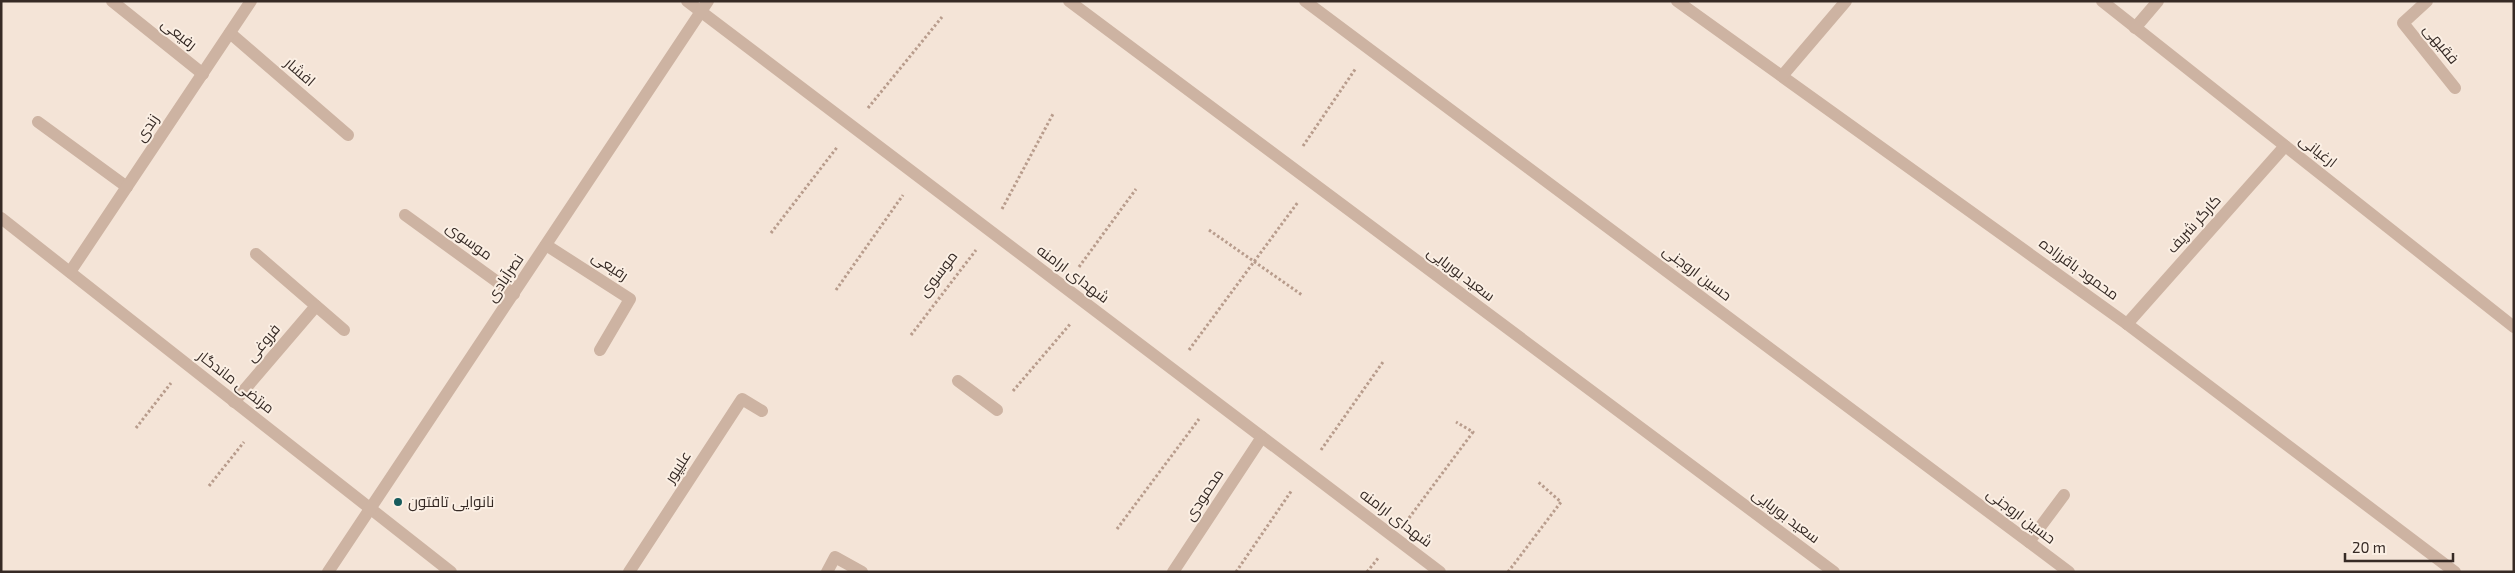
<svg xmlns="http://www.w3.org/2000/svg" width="2515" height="573" font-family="'Exo 2',Cairo,sans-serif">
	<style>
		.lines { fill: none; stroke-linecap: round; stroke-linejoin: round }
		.path { stroke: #b89c8c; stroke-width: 3; stroke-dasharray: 2.5 2.5; stroke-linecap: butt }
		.minor { stroke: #cdb3a2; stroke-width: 12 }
		.poi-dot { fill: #175b5c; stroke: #fbefe4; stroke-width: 2 }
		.labels { text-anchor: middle; stroke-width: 4; stroke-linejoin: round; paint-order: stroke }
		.street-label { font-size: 15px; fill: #362a25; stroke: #fbefe4 }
		.poi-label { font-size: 15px; fill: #362a25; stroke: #fbefe4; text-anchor: start }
	</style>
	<rect width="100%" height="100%" fill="#f4e4d7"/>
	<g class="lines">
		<g class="path">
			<polyline points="868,108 942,17"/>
			<polyline points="1303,146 1356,68"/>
			<polyline points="1002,209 1053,114"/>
			<polyline points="1209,230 1302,295"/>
			<polyline points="771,233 838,146"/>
			<polyline points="1079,267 1136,189"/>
			<polyline points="836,290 903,195"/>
			<polyline points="911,335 976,250"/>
			<polyline points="1189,350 1298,202"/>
			<polyline points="1013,391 1071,323"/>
			<polyline points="136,428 171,383"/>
			<polyline points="1321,450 1383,362"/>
			<polyline points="209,486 244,442"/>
			<polyline points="1409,518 1473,432 1456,422"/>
			<polyline points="1117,529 1199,419"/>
			<polyline points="1236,572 1292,490"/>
			<polyline points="1367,572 1379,557"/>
			<polyline points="1508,572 1561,502 1537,481"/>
		</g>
		<g class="minor">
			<polyline points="112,1 203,74"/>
			<polyline points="687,1 1440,572"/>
			<polyline points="1069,1 1834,572"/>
			<polyline points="1305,1 2069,572"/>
			<polyline points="1677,1 2127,324 2455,572"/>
			<polyline points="2102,1 2514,327"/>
			<polyline points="2427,1 2403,23 2455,88"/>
			<polyline points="2135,28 2158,1"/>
			<polyline points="230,33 348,135"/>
			<polyline points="1782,76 1846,1"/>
			<polyline points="38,122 127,187"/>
			<polyline points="405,215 514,294"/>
			<polyline points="1,218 451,572"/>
			<polyline points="546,245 630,299 600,350"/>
			<polyline points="256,254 344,330"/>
			<polyline points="70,272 251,1"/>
			<polyline points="2127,324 2285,146"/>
			<polyline points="958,381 997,410"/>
			<polyline points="234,402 316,306"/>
			<polyline points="2029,542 2064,495"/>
			<polyline points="328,572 708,1"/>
			<polyline points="629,572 742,399 762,411"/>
			<polyline points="827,572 835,557 862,572"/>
			<polyline points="1173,572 1262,437"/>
		</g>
	</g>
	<circle class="poi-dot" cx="398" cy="502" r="5"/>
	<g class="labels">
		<g class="street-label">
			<text transform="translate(179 34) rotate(38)" y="5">رفیعی</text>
			<text transform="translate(2441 44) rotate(51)" y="5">فقیهی</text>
			<text transform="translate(300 72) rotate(41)" y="5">افشار</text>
			<text transform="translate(147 128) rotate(-56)" y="5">زندی</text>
			<text transform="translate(2318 151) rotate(38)" y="5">ارغیانی</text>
			<text transform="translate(2194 224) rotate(-48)" y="5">کارگر شریف</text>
			<text transform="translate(469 241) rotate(36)" y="5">موسوی</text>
			<text transform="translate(610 266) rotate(33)" y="5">رفیعی</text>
			<text transform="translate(2079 269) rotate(36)" y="5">محمود باقرزاده</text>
			<text transform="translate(1697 273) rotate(37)" y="5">حسین اروجنی</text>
			<text transform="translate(938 274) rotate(-52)" y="5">موسوی</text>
			<text transform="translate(1073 274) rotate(37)" y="5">شهدای ارامنه</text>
			<text transform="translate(1461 274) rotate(37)" y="5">سعید بوریایی</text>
			<text transform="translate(505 278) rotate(-56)" y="5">نصرآبادی</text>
			<text transform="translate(263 343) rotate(-50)" y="5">فروغی</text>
			<text transform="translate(236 382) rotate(38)" y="5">مرتضی ماندگار</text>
			<text transform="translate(678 467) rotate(-57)" y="5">علیپور</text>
			<text transform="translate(1204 495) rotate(-57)" y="5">محمودی</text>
			<text transform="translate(1786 516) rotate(37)" y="5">سعید بوریایی</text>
			<text transform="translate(2021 516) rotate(37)" y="5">حسین اروجنی</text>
			<text transform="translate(1396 518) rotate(37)" y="5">شهدای ارامنه</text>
		</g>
		<g class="poi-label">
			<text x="408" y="507">نانوایی تافتون</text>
		</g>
	</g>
	<rect width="2515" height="573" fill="none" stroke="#362a25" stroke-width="5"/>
	<path d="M2345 553v8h108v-8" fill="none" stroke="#362a25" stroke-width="2.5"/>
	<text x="2352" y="553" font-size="15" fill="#362a25" stroke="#fbefe4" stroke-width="4" paint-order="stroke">20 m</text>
</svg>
